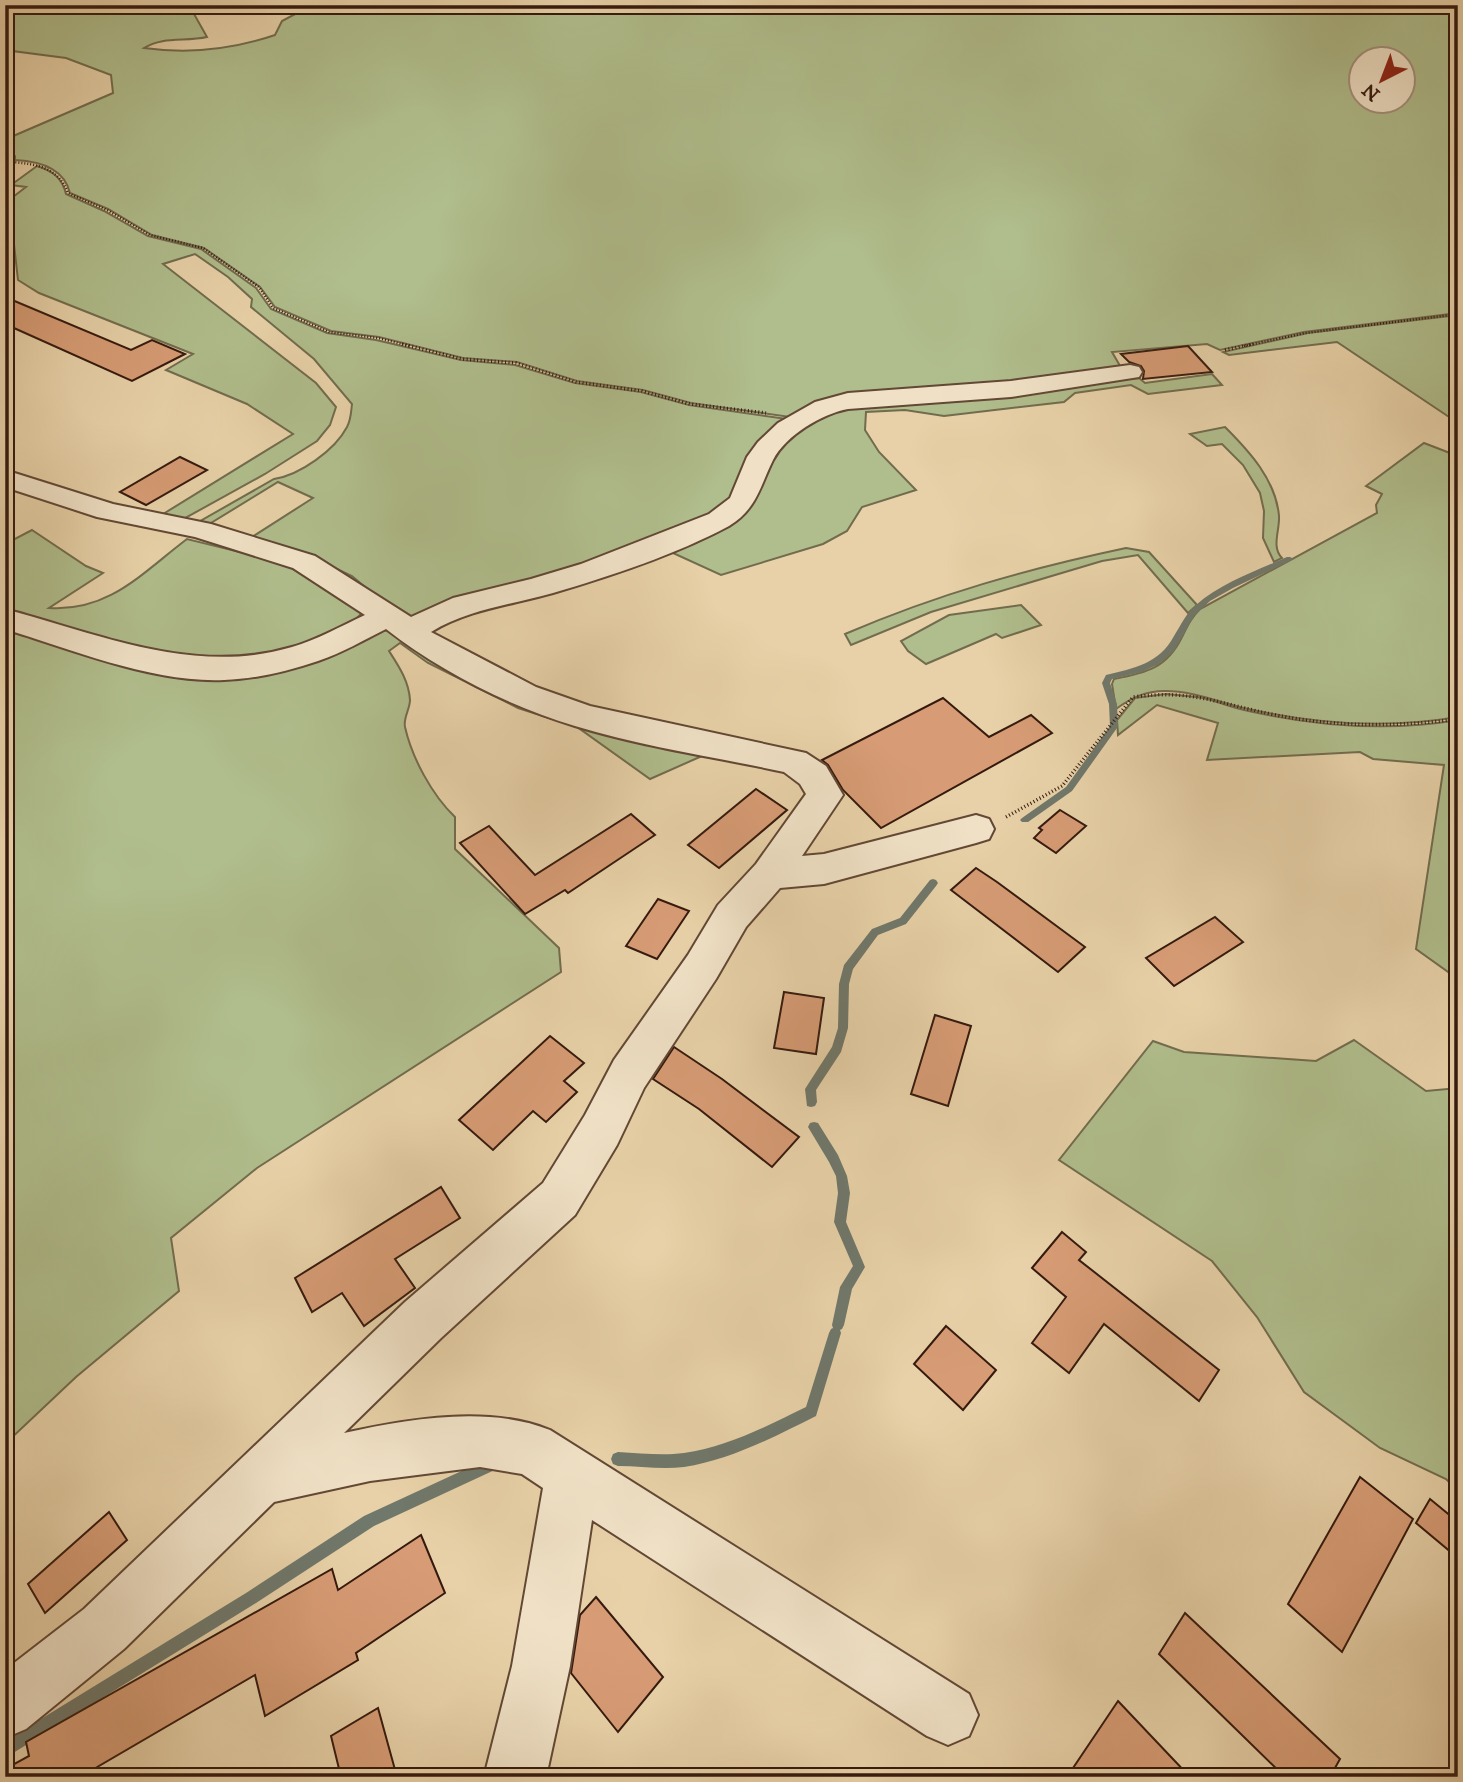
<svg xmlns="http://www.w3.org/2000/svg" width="1463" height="1782" font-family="'IM FELL DW Pica',serif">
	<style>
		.green { fill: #b0bd8c; stroke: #726c4e; stroke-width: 2; fill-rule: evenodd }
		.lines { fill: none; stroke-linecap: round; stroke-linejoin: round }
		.stream { fill: #70786b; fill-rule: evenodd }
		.building { fill: #d79c75; stroke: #351a0f; stroke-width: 2 }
		.minor-casing { stroke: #624835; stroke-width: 4 }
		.path-far1 { stroke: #351a0f; stroke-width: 2.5; stroke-dasharray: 1 2; stroke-linecap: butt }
		.path { stroke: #351a0f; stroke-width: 3.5; stroke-dasharray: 1 2.5; stroke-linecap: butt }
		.minor { fill: #f0e1c6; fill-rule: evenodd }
	</style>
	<rect width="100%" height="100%" fill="#e8d1a8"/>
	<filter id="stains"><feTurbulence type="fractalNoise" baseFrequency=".00286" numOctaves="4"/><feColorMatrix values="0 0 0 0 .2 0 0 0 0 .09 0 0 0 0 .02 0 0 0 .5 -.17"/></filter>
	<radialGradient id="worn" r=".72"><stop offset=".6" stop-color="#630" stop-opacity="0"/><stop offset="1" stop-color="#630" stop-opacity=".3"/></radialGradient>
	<g class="green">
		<path d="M5,5H192L194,14L207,37C185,42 163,36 144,48C188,54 234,49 275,35L282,21L312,5H1458V313L1304,332L1220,350L1207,344L1112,352L1123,371L945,392L797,418L691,403L643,390L577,381L517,362L463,358L379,337L331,331L275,307L260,287L204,248L152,235L108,209L70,193C64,168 38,161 15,160V156L5,151V141L11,137L113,93L111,75L66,58L5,50ZM1362,60H1404V102H1362Z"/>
		<path d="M37,166C53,171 62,178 66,194L104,211L148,236L201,249L256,288L271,309L327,333L376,340L461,360L515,365L575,383L641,392L689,405L794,420L722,516L409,624L352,576L297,550L252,537L313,498L278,482L206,526L195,524L274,479C300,475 335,450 347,427C351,420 351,412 352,404L314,359L251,307L252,299L228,277L195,254L163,264L316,383L336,407L330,425L317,441L265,474L178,522L155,519L293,434L247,404L166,370L193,354L39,293L18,280L9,200L26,187L11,185Z"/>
		<polygon points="1458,315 1458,423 1337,342 1229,355 1223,352 1308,333"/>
		<polygon points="1212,374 1222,385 1148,394 1131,385 1075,393 1064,402 944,416 905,410 866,412 865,430 879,452 916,490 862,507 847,531 823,544 721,575 662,548 714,526 767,456 830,408 1139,378 1145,383"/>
		<path d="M1225,427C1249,451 1276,480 1279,516C1280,530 1271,547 1282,558L1274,562L1263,538L1264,511L1260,493L1243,465L1222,444L1207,446L1190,434Z"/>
		<path d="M1424,443L1450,453L1458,447V717C1387,729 1314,724 1244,708C1218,702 1193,691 1165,691C1145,691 1131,698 1116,709L1112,684L1114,679C1146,673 1167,668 1182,637C1188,625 1191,618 1200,609L1377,513L1376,505L1382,494L1366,486Z"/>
		<path d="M32,530L86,566L103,573L49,608C109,612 142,573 187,539L297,566L363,612L355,620L276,657L177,659L5,612V544Z"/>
		<path d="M1126,548L1149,552L1197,605L1188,613L1138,555L1102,561L931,612L851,645L845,634C938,594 1027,569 1126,548Z"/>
		<polygon points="1021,605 1041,625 1002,638 996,634 926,664 908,651 901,641 949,615"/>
		<path d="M393,626L426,649L703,751L702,756L650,779L577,727L518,708L428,663L400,643L389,651C398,665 409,681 410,700C410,709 403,718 405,727C412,758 432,795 455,817V849L559,948L561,972L257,1168L171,1238L179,1291L76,1377L5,1444V631L185,675Z"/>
		<path d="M1166,694C1178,695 1191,696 1203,698C1217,701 1230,707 1244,710C1314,726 1387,732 1458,720V979L1416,949L1444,765L1373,759L1360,752L1207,760L1218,723L1157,705L1118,735L1117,720L1135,698Z"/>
		<polygon points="1354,1040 1426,1091 1458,1088 1458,1491 1446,1479 1380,1448 1304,1392 1257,1317 1212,1261 1059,1160 1153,1041 1184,1052 1316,1061"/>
	</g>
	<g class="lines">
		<g class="stream">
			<path d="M1287,557H1290L1294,559L1233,588L1210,601L1194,616L1174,651L1159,664L1142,672L1112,679L1110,683L1117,704L1118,726L1117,728L1072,791L1028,822H1022L1020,820L1022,818L1066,787L1110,726L1109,704L1102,683L1106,675C1134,668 1159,664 1174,636C1181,625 1186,613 1196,605C1221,583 1256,571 1287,557Z"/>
			<polygon points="933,879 936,880 938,883 936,886 906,924 878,935 853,969 849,984 848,1028 841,1052 816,1090 817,1102 815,1106 811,1107 807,1106 805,1089 832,1047 838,1028 839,984 844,965 872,929 900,918 930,880"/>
			<path d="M814,1122L818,1123L838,1155L847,1176L850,1193L846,1222L865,1267L852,1289L844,1325L842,1329L840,1330L841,1333L816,1416C774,1437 730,1460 684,1467C662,1470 640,1466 618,1466L613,1464L611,1459L613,1454L618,1452C640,1453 662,1456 684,1453C727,1447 767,1426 806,1407L829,1333L831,1329L833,1328L832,1325L840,1287L853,1266L834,1222L838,1193L836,1176L829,1162L808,1127L810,1123Z"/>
			<polygon points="494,1456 499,1458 501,1463 499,1468 374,1526 256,1603 5,1758 5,1741 246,1593 364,1516"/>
		</g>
	</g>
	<g class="building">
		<polygon points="5,297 131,350 152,340 185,354 132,381 5,324"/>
		<polygon points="1188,346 1212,372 1143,379 1144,371 1141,366 1129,362 1121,354"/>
		<polygon points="180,457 207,470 146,505 120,492"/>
		<polygon points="943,698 989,737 1031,715 1052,733 881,828 843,790 828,765 822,760"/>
		<polygon points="756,789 787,810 719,868 688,845"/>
		<polygon points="1060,810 1086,826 1056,853 1034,838 1042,830 1039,828"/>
		<polygon points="631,814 655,835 568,893 565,890 525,914 460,843 489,826 535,875"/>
		<polygon points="976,868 997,882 1085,947 1058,972 951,890"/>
		<polygon points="658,899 689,911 657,959 626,946"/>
		<polygon points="1215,917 1243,942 1174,986 1146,958"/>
		<polygon points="784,992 824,998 816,1054 774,1048"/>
		<polygon points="935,1015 971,1026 948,1106 911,1094"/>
		<polygon points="550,1036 584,1063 564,1081 577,1092 546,1122 533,1111 493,1150 459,1120"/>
		<polygon points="674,1047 722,1079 799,1137 772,1167 699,1109 653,1079"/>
		<polygon points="441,1187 460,1218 395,1259 415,1288 364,1326 342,1293 312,1312 295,1278"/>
		<polygon points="1062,1232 1086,1252 1079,1260 1219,1370 1199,1401 1104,1324 1069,1373 1032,1343 1066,1297 1032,1268"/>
		<polygon points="946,1326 996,1370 963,1410 914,1364"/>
		<polygon points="1360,1477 1413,1519 1342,1652 1288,1604"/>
		<polygon points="1430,1499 1458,1522 1458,1558 1416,1523"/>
		<polygon points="109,1512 127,1540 45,1613 28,1584"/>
		<polygon points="421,1535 445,1593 356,1653 358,1660 265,1716 255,1675 80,1777 5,1777 5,1769 29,1756 26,1742 332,1569 338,1590"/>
		<polygon points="596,1597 663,1677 618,1732 571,1673 580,1615"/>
		<polygon points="1185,1613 1340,1759 1330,1777 1285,1777 1159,1654"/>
		<polygon points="1118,1701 1190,1777 1067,1777"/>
		<polygon points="378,1708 397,1777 341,1777 331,1736"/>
	</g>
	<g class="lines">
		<g class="minor-casing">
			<path id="minor" d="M1130,365L1139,367L1142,372L1139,377L1011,397L848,409C822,414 786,435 773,460C760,486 757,509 729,526C677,554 611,576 553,593C511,605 469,609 431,632L536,687L590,706L806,753L826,766L843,795L802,856L824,854L976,815L989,819L994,829L989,839L976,843L824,884L780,888L746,927L716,979L644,1088L617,1145L575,1215L441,1338L344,1433C407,1419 489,1405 550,1430L969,1694L978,1715L969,1736L948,1745L927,1736L592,1520L570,1666L546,1777H484L512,1666L543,1488L522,1474L480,1467L370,1481L274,1502L124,1649L26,1729L5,1738V1670L84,1609L405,1302L543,1183L585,1115L614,1060L688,955L718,905L756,864L806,794L800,784L784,772C715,757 643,747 575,726C509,706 441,672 386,629C364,640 342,653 318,661C288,671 256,679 224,680C153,683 73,650 5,629V609C99,634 194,676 292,647C317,640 341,626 365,615L293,568L195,537L97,517L5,487V470L113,504L211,524L315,556L411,617L453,598L531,579L581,564L709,514L730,498L747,457L758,442L778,423L815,402L848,393L1011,381Z"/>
		</g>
		<g class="path-far1">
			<path d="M5,153L14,158L12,162C37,164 59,168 68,193L107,210L150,235L203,248L259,287L273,308L329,332L378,338L409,346"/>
			<polyline points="1244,346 1305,333 1458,314"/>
		</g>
		<g class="path">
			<polyline points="402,344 462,359 516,363 576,382 642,391 690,404 766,413"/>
			<polyline points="1225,350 1253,344"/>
			<path d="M1006,817L1062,786L1133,697C1193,689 1219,704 1276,715C1336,727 1397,727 1458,719"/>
		</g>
		<use href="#minor" class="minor"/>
	</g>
	<rect width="1463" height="1782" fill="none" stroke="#e8d1a8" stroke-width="28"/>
	<rect x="7" y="7" width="1449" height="1768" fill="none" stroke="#351a0f" stroke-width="3.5"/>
	<rect x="14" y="14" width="1435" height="1754" fill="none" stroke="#351a0f" stroke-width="2"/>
	<g transform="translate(1382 80) rotate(222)"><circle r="33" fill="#f0e1c6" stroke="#a5917d" stroke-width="2"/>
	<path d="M0-5L12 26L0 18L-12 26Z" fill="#8f2418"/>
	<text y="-10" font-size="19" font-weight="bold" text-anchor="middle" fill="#351a0f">N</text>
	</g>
	<rect width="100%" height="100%" filter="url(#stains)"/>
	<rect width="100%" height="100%" fill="url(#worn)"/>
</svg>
